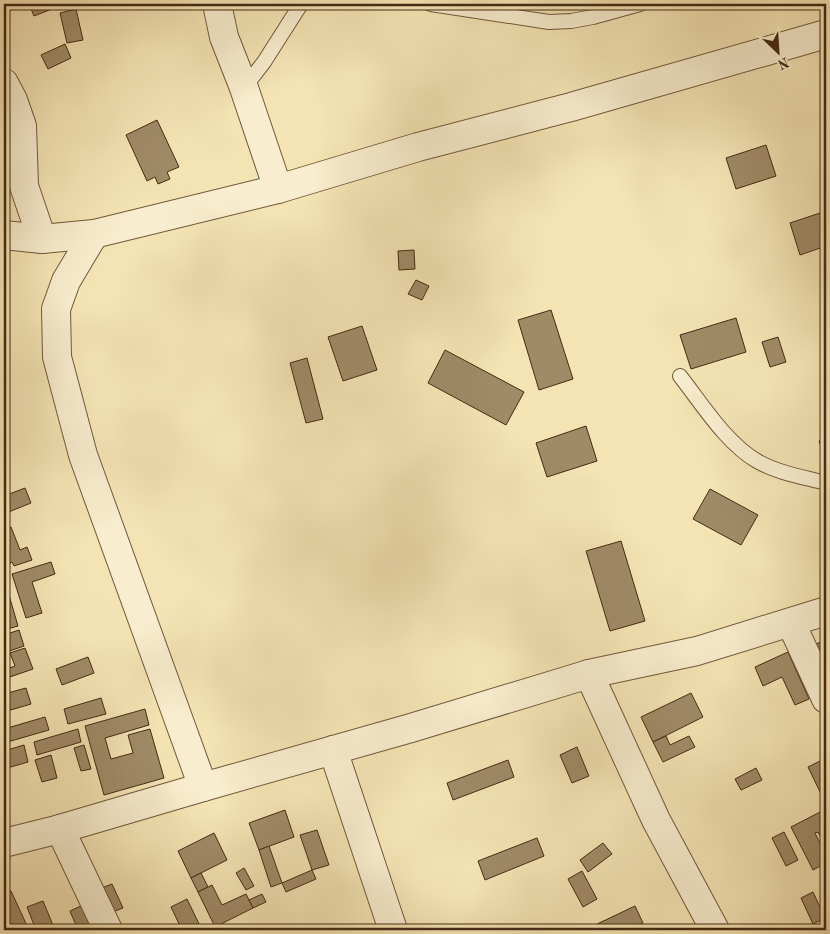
<svg xmlns="http://www.w3.org/2000/svg" width="830" height="934" font-family="'Old Standard TT',serif">
	<style>
		.building { fill: #a08b67; stroke: #452a13 }
		.lines { fill: none; stroke-linecap: round; stroke-linejoin: round }
		.lane-casing { stroke: #71583b; stroke-width: 16 }
		.street-casing { stroke: #71583b; stroke-width: 30 }
		.lane { stroke: #f8edce; stroke-width: 14 }
		.street { stroke: #f8edce; stroke-width: 28 }
	</style>
	<rect width="100%" height="100%" fill="#f4e4b4"/>
	<filter id="stains"><feTurbulence type="fractalNoise" baseFrequency=".004" numOctaves="4"/><feColorMatrix values="0 0 0 0 .2 0 0 0 0 .09 0 0 0 0 .02 0 0 0 .5 -.17"/></filter>
	<radialGradient id="worn" r=".72"><stop offset=".6" stop-color="#630" stop-opacity="0"/><stop offset="1" stop-color="#630" stop-opacity=".3"/></radialGradient>
	<g class="building">
		<polygon points="29,4 55,4 57,7 34,16"/>
		<polygon points="76,9 83,40 67,43 60,13"/>
		<polygon points="65,44 71,58 48,69 41,55"/>
		<polygon points="157,120 179,167 167,172 170,179 158,184 155,177 147,181 126,135"/>
		<polygon points="766,145 776,176 736,189 726,158"/>
		<polygon points="826,211 826,246 800,255 790,223"/>
		<polygon points="414,250 415,269 399,270 398,251"/>
		<polygon points="416,280 429,286 422,300 408,294"/>
		<polygon points="551,310 573,379 539,390 518,320"/>
		<polygon points="736,318 746,352 691,369 680,335"/>
		<polygon points="362,326 377,370 343,381 328,337"/>
		<polygon points="778,337 786,362 770,367 762,342"/>
		<polygon points="445,350 524,392 506,425 428,383"/>
		<polygon points="307,358 323,419 306,423 290,363"/>
		<polygon points="586,426 597,461 547,477 536,443"/>
		<polygon points="826,439 826,460 819,441"/>
		<polygon points="25,488 31,503 6,513 4,506 4,496"/>
		<polygon points="710,489 758,515 741,545 693,519"/>
		<polygon points="11,527 20,550 27,547 32,560 14,566 12,562 9,564 4,551 4,530"/>
		<polygon points="621,541 645,621 610,631 586,551"/>
		<polygon points="51,562 55,574 32,582 42,613 26,618 12,574"/>
		<polygon points="4,578 18,626 4,630"/>
		<polygon points="19,630 24,646 4,653 4,635"/>
		<polygon points="826,640 826,675 811,646"/>
		<polygon points="25,648 33,669 4,679 4,670 15,666 10,653"/>
		<polygon points="788,652 809,699 795,705 782,677 763,686 755,667"/>
		<polygon points="88,657 94,673 62,685 56,669"/>
		<polygon points="26,688 31,704 4,712 4,694"/>
		<polygon points="691,693 703,717 653,742 641,717"/>
		<polygon points="101,698 106,714 68,724 64,709"/>
		<polygon points="145,709 149,725 105,738 111,759 133,753 128,735 150,729 164,778 104,795 85,726"/>
		<polygon points="45,717 49,730 4,743 4,729"/>
		<polygon points="78,729 81,742 37,755 34,742"/>
		<polygon points="666,736 670,745 689,736 695,747 663,762 653,742"/>
		<polygon points="24,745 28,762 4,769 4,751"/>
		<polygon points="84,745 91,769 81,771 74,748"/>
		<polygon points="577,747 589,776 572,783 560,755"/>
		<polygon points="51,755 57,778 42,782 35,760"/>
		<polygon points="826,758 826,797 823,798 808,767"/>
		<polygon points="508,760 514,777 453,800 447,783"/>
		<polygon points="756,768 762,780 741,790 735,779"/>
		<polygon points="826,809 826,833 820,836 818,832 815,833 826,855 826,863 813,870 791,827"/>
		<polygon points="285,810 294,837 259,850 249,823"/>
		<polygon points="317,830 329,865 312,870 300,835"/>
		<polygon points="784,832 798,860 786,866 772,838"/>
		<polygon points="214,833 227,860 191,878 178,851"/>
		<polygon points="537,838 544,856 485,880 478,861"/>
		<polygon points="603,843 612,854 588,872 580,860"/>
		<polygon points="269,846 282,883 271,887 259,850"/>
		<polygon points="244,868 254,886 246,890 236,873"/>
		<polygon points="312,870 316,879 286,892 282,883"/>
		<polygon points="582,871 597,899 583,907 568,879"/>
		<polygon points="201,873 208,887 198,892 191,878"/>
		<polygon points="112,884 123,908 110,913 99,889"/>
		<polygon points="212,885 222,905 246,894 253,908 215,927 198,892"/>
		<polygon points="11,891 29,930 14,930 12,927 4,930 4,894"/>
		<polygon points="813,892 825,918 813,924 801,898"/>
		<polygon points="262,894 266,902 253,908 249,900"/>
		<polygon points="187,899 202,930 182,930 181,928 171,907"/>
		<polygon points="43,901 55,930 36,930 27,907"/>
		<polygon points="83,905 94,930 78,930 70,911"/>
		<polygon points="635,906 643,923 628,930 598,930 595,925"/>
	</g>
	<g class="lines">
		<g class="lane-casing">
			<g id="lane">
				<polyline points="431,4 549,22 571,21 593,17 640,4"/>
				<polyline points="244,88 264,62 301,4"/>
				<path d="M680,376C702,404 726,443 757,461C778,473 803,477 826,483"/>
			</g>
		</g>
		<g class="street-casing">
			<g id="street">
				<polyline points="217,4 224,37 244,88 278,189"/>
				<polyline points="4,83 13,100 22,126 24,186 42,239"/>
				<polyline points="94,234 66,281 56,309 57,357 83,455 203,787"/>
				<polyline points="4,235 42,239 94,234 278,189 418,147 571,107 826,34"/>
				<polyline points="791,623 826,699"/>
				<polyline points="589,674 656,820 715,930"/>
				<polyline points="333,750 393,930"/>
				<polyline points="60,829 108,930"/>
				<polyline points="4,843 60,829 203,787 411,728 589,674 697,651 826,611"/>
			</g>
		</g>
		<use href="#lane" class="lane"/>
		<use href="#street" class="street"/>
	</g>
	<rect width="830" height="934" fill="none" stroke="#f4e4b4" stroke-width="20"/>
	<rect x="5" y="5" width="820" height="924" fill="none" stroke="#452a13" stroke-width="2.5"/>
	<rect x="10" y="10" width="810" height="914" fill="none" stroke="#452a13"/>
	<g transform="translate(778 52) rotate(155)" stroke="#f8edce" stroke-width="4" paint-order="stroke">
	<path d="M0-4L9 19L0 12L-9 19Z" fill="#452a13"/>
	<text y="-8" font-size="14" font-weight="bold" text-anchor="middle" fill="#452a13">N</text>
	</g>
	<rect width="100%" height="100%" filter="url(#stains)"/>
	<rect width="100%" height="100%" fill="url(#worn)"/>
</svg>
